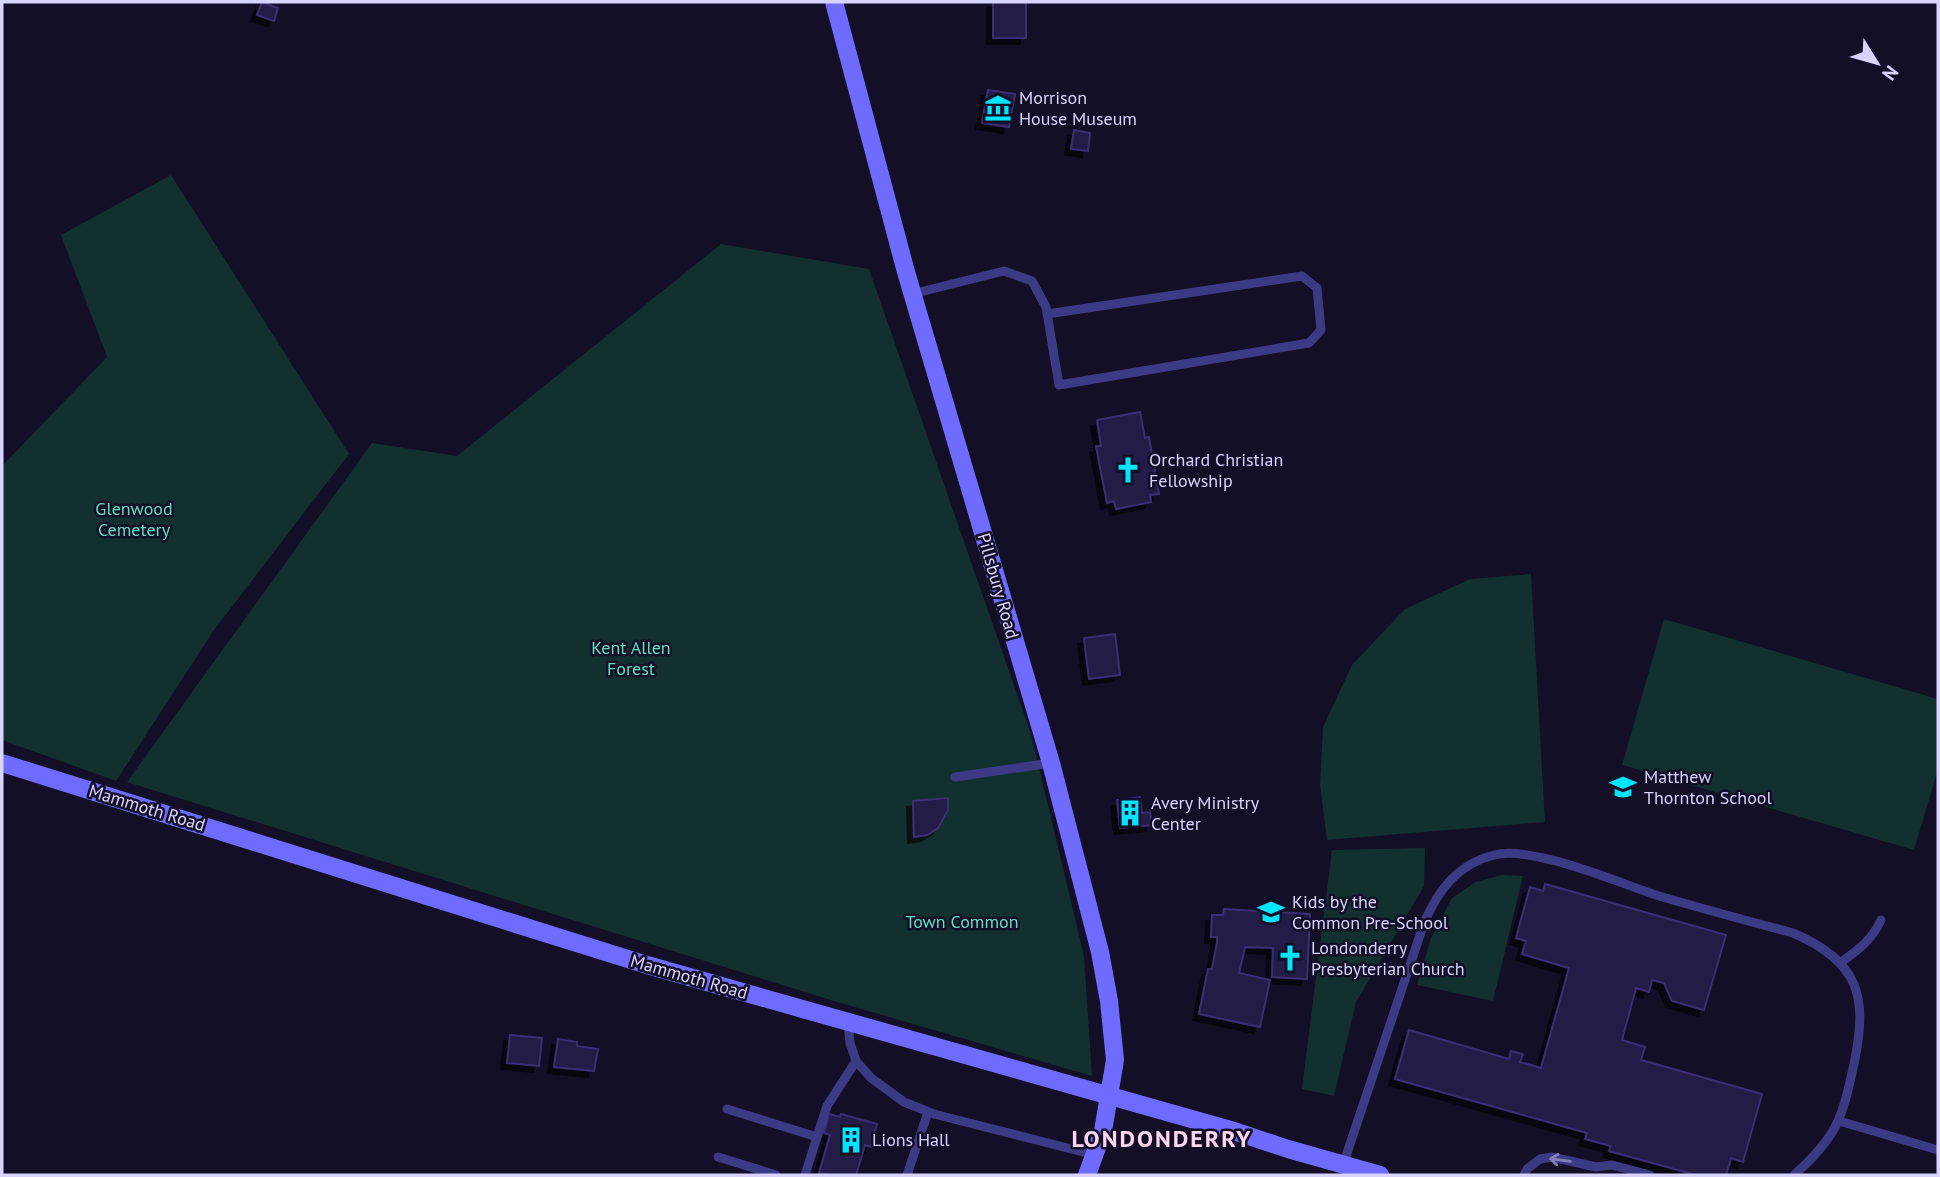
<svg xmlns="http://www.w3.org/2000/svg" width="1940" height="1177" font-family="'PT Sans',sans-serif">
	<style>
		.green { fill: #12302f }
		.building { fill: #241b47; stroke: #3b2d73; stroke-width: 2; filter: url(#shadow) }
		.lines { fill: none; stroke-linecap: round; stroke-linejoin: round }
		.lane { stroke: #3d3a85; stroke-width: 9 }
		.secondary { stroke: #6f6bff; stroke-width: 18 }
		.oneway { stroke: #837fbc }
		.labels { text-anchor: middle; stroke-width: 5; stroke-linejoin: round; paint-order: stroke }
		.poi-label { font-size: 18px; fill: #d9d4ff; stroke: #130f26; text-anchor: start }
		.park-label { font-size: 18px; fill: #5fe0c0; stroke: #130f26 }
		.street-label { font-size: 18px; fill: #d9d4ff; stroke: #130f26 }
		.district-label { font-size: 24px; font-weight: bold; letter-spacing: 2px; fill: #ffd6f0; stroke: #130f26 }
	</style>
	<defs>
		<filter id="shadow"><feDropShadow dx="-6" dy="6" stdDeviation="0" flood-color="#0009"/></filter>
	</defs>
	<rect width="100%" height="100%" fill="#130f26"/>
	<g class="green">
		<polygon points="171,175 349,454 214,630 116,781 2,740 2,466 107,357 61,235"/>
		<polygon points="721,244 869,269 1031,734 1084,956 1092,1076 834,1001 127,782 372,443 457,456"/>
		<polygon points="1531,574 1545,822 1327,840 1320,784 1323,727 1352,665 1405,609 1470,579"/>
		<polygon points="1664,619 1938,699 1938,769 1914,850 1622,765"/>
		<polygon points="1425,848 1424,886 1356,1002 1334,1096 1302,1089 1332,850"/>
		<polygon points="1502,875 1523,876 1493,1001 1417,985 1431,938 1452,898 1476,882"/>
	</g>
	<g class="building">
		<polygon points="262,2 278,8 274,21 257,15"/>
		<rect x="993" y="2" width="33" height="36"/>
		<polygon points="988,90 1015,94 1009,127 982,123"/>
		<polygon points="1074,130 1090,133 1088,151 1071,149"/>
		<polygon points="1140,412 1145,438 1149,437 1159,494 1150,495 1151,502 1116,509 1114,501 1107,503 1096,446 1101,446 1097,420"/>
		<polygon points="1115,634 1120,675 1089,679 1084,638"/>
		<polygon points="1140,797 1142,813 1150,812 1152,825 1120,828 1117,800"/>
		<polygon points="948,798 948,810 938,828 927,835 914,837 913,801"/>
		<polygon points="1545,884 1726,935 1704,1010 1672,1001 1664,983 1652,980 1649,992 1636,988 1622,1040 1645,1047 1641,1060 1762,1094 1743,1162 1731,1158 1726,1175 1696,1175 1609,1151 1611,1146 1585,1139 1587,1133 1395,1079 1409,1030 1509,1059 1511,1051 1523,1054 1520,1062 1541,1068 1569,968 1522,954 1526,941 1516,938 1530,887 1543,891"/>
		<polygon points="1224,909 1310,914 1307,979 1272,977 1273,948 1245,947 1239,973 1270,980 1260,1027 1199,1014 1208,969 1212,969 1217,943 1217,937 1211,937 1212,915 1223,915"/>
		<polygon points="510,1035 542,1038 539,1066 507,1063"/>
		<polygon points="558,1039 577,1042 577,1046 598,1049 594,1071 554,1067"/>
		<polygon points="829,1114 840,1117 841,1114 877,1124 871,1147 865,1145 856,1175 829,1175 819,1173 830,1135 824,1133"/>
	</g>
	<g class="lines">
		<g class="lane">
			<polyline points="912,294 1004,271 1032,281 1046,307 1059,385 1309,343 1321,330 1317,288 1302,276 1047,314"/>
			<polyline points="955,777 1051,763"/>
			<path d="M1840,963C1858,950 1872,940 1881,920"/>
			<polyline points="848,1022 850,1043 856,1061 871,1078 904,1102 934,1114 1095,1155"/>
			<polyline points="727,1109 817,1137 827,1106 856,1061"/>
			<polyline points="1839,1121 1938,1150"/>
			<polyline points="718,1157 776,1175"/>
			<path d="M1343,1165L1424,923C1438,890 1458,864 1494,855C1532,845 1619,883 1659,896C1703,909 1748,921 1793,933C1860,962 1868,997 1854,1064C1842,1119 1837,1137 1794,1175"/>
			<polyline points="805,1175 817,1137"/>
			<polyline points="907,1175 928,1112"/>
			<polyline points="1524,1175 1527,1169 1540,1159 1552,1157 1596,1167 1612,1165 1650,1175"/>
		</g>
		<g class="secondary">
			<polyline points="834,2 906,272 1051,763 1100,952 1109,1001 1115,1060 1103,1131 1087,1175"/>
			<polyline points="2,763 647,965 1234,1131 1288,1149 1380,1175"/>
		</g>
	</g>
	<defs><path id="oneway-shaft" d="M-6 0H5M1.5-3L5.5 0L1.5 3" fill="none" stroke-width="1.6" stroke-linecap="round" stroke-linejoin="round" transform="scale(1.75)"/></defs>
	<use class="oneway" href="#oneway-shaft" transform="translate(1560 1160) rotate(-172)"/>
	<defs>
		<g id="museum-bare" transform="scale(2.1)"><path d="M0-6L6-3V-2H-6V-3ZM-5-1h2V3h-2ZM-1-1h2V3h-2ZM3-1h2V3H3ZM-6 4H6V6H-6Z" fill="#00e5ff" stroke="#130f26" stroke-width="2.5" paint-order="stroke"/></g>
		<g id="church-bare" transform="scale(2.1)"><path d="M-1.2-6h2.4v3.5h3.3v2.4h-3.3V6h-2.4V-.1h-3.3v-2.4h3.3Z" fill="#00e5ff" stroke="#130f26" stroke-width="2.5" paint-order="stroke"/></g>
		<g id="school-bare" transform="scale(2.1)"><path d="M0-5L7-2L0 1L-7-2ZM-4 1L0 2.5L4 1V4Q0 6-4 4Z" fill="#00e5ff" stroke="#130f26" stroke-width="2.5" paint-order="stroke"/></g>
		<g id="building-bare" transform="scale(2.1)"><path d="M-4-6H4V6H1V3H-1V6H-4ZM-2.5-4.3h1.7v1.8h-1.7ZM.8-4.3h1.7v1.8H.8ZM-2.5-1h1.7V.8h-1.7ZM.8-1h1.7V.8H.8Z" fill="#00e5ff" stroke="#130f26" stroke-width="2.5" paint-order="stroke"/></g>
	</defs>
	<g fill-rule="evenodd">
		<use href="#museum-bare" x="998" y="108"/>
		<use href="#church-bare" x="1128" y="470"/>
		<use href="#school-bare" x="1623" y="787"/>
		<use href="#building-bare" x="1130" y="813"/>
		<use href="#school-bare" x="1271" y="912"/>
		<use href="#church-bare" x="1290" y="958"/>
		<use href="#building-bare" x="851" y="1140"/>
	</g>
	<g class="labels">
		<g class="poi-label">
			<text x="1019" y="104">Morrison<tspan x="1019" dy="21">House Museum</tspan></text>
			<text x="1149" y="466">Orchard Christian<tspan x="1149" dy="21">Fellowship</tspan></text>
			<text x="1644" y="783">Matthew<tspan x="1644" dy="21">Thornton School</tspan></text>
			<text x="1151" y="809">Avery Ministry<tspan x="1151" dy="21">Center</tspan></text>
			<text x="1292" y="908">Kids by the<tspan x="1292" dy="21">Common Pre-School</tspan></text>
			<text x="1311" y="954">Londonderry<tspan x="1311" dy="21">Presbyterian Church</tspan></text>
			<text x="872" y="1146">Lions Hall</text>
		</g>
		<g class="park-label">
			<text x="134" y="515">Glenwood<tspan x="134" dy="21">Cemetery</tspan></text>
			<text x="631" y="654">Kent Allen<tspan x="631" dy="21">Forest</tspan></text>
			<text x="962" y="928">Town Common</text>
		</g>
		<g class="street-label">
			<text transform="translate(998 586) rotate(74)" y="6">Pillsbury Road</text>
			<text transform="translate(147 808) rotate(17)" y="6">Mammoth Road</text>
			<text transform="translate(689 977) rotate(16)" y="6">Mammoth Road</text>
		</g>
		<g class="district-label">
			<text x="1162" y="1147">LONDONDERRY</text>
		</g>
	</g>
	<rect width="1940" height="1177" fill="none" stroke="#d9d4ff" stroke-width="7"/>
	<g transform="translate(1877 63) rotate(127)" stroke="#130f26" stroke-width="5" paint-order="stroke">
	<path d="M0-5L12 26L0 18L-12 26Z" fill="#d9d4ff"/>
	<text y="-10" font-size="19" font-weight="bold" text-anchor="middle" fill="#d9d4ff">N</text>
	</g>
</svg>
